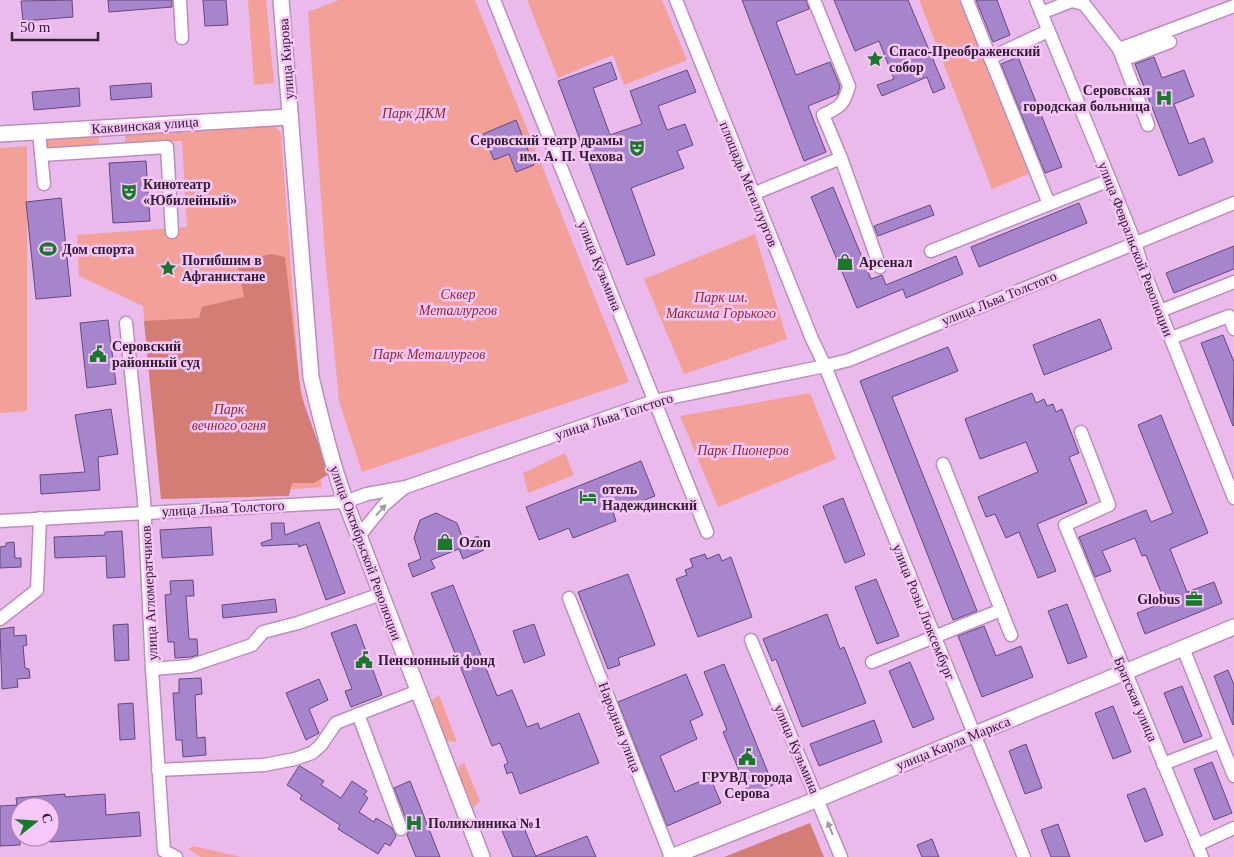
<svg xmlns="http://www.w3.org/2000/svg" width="1234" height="857" font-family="'Times New Roman',serif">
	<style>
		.green { fill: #f2a098 }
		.forest { fill: #d37d75 }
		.building { fill: #a785cc; stroke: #62497d }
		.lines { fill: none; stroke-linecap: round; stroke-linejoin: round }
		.minor-casing { stroke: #bc8dbd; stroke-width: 15 }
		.major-casing { stroke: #bc8dbd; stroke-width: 18 }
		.minor { stroke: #fff; stroke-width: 12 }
		.major { stroke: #fff; stroke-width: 15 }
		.oneway { fill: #a39ba3 }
		.labels { text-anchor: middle; stroke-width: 5; stroke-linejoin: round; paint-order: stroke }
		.poi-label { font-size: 14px; font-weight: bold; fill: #322033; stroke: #f8c7f9; text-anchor: start }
		.street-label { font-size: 14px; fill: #322033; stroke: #f8c7f9 }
		.park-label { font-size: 14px; font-style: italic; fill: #922a29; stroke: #f8c7f9 }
	</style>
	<rect width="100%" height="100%" fill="#ebbaec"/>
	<g class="green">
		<polygon points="248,0 266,0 274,83 254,85"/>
		<polygon points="339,0 475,0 629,382 362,472 339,401 325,255 308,12"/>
		<polygon points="527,0 662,0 687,60 624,85 613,55 558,78"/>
		<polygon points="919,0 965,0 1033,172 992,189"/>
		<polygon points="272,123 281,133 299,379 322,487 161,499 143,306 79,276 77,235 187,227 182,141 125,144 125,132 181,129 182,133"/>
		<polygon points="99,134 99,144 43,149 42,139"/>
		<polygon points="27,146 27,411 0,413 0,148"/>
		<polygon points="755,234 787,339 684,374 644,279"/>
		<polygon points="810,393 836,459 718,507 680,416"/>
		<polygon points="565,453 574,475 528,493 523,473"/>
		<polygon points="439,695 457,742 447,741 431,701"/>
		<polygon points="464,763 480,801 473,808 458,770 460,765"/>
		<polygon points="193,846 241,857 201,857 189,849"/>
	</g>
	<g class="forest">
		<polygon points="271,254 285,257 301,395 329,474 314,483 292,483 289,496 161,499 144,321 199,318 202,307 244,297 237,261"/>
		<polygon points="810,823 824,857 724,857"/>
	</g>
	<g class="building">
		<polygon points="72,0 73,17 23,21 21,1"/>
		<polygon points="108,0 172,0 172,7 109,12"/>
		<polygon points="203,0 226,0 228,25 205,26"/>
		<polygon points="742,0 806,0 809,9 776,22 796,75 830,62 840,86 838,94 808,106 826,152 804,161"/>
		<polygon points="834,0 908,0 945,88 933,93 927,77 882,96 877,85 894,79 879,41 855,51"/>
		<polygon points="976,0 997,0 1010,35 993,42"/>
		<polygon points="1018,57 1062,167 1045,173 1001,64"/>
		<polygon points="1154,57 1162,78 1184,70 1194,96 1174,104 1189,144 1204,138 1213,162 1179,176 1135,64"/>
		<polygon points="611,62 617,79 593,88 610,135 642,124 630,91 687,70 696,92 658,106 667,130 685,124 693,145 677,151 684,168 631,188 655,255 627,265 558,81"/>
		<polygon points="151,83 152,97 111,100 110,86"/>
		<polygon points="79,88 80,106 34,110 32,92"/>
		<polygon points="516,120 534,165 516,172 509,154 494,160 483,134"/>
		<polygon points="146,161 150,221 113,223 109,163"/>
		<polygon points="833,187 871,279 882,275 886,285 956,256 963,274 906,298 903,289 857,308 811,197"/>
		<polygon points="61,198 71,296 36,299 26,202"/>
		<polygon points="1079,203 1087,223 979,267 971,247"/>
		<polygon points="930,205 934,215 878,236 874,226"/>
		<polygon points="1234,246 1234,269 1174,293 1166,273"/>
		<polygon points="1100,319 1112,349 1044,375 1033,345"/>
		<polygon points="108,320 116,384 87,388 80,323"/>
		<polygon points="1223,335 1234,362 1233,426 1201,343"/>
		<polygon points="948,347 958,371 892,397 977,611 953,620 860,381"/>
		<polygon points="1032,393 1036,403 1044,399 1047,406 1053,404 1056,412 1062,409 1079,453 1069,457 1087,503 1037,524 1056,571 1038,578 1019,532 1006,538 995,514 986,517 978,497 1038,472 1026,442 980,459 965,419"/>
		<polygon points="111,409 118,454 98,457 100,490 41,494 40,475 85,472 75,415"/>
		<polygon points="1161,415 1208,533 1170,549 1187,592 1214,582 1222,603 1145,634 1137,613 1165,602 1146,555 1142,556 1135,538 1102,551 1111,571 1095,577 1079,537 1146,510 1151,522 1173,513 1138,425"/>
		<polygon points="641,461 655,496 613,512 616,521 573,538 569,528 539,540 526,507"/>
		<polygon points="843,498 865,555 845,563 823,506"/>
		<polygon points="436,513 457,523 464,542 478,536 484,550 463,559 459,549 431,560 435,568 413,577 408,564 421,559 414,538 420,520"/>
		<polygon points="319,522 345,593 326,600 306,544 299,547 298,544 262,546 261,543 272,539 271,523 284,523 285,535"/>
		<polygon points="211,527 213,555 162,558 160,530"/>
		<polygon points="122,531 125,577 107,578 106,556 55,558 54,537 105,535 105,532"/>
		<polygon points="14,542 15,558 21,558 21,567 0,568 0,547 6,546 6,543"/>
		<polygon points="705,554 707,559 719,554 722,561 731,557 752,617 698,637 676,579 687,575 685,570 693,567 690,559"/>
		<polygon points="628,574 655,645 618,658 620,665 608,669 578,592"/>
		<polygon points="876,579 899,636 877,644 855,587"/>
		<polygon points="193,580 194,596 186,596 189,639 197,639 198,655 191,657 175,658 174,642 168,642 165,595 171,594 170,581"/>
		<polygon points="453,585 497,696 512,690 527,727 538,723 540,729 579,713 599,763 520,794 512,772 507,774 504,765 508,763 500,743 492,746 431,593"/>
		<polygon points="275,599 277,612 223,618 222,605"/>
		<polygon points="1067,604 1087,657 1068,664 1048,611"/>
		<polygon points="827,614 840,649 844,647 866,703 802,727 776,659 772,661 763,639"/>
		<polygon points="128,624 129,660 115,661 113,625"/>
		<polygon points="356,624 382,695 351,707 345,691 352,689 331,633"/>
		<polygon points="534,624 545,655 524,663 513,631"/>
		<polygon points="984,626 996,656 1021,646 1033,677 982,697 958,636"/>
		<polygon points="14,627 14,636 26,635 27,645 23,646 25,668 29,669 30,678 17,679 18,687 2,689 0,629"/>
		<polygon points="910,662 934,719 913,728 889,671"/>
		<polygon points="724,664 773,785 749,795 723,732 727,730 704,672"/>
		<polygon points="1228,670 1234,685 1233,725 1214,676"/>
		<polygon points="686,674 703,715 690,721 697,739 660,756 675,792 710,777 721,803 667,826 618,702"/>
		<polygon points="201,678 202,694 195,695 197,738 205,737 206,755 183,757 182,740 176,740 173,693 179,693 179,679"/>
		<polygon points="319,679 328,700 309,709 319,733 306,740 286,693"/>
		<polygon points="1182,686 1202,736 1184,743 1164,693"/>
		<polygon points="133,703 135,739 120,740 118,704"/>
		<polygon points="1113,706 1131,752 1113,759 1095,713"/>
		<polygon points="874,720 882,742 819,766 810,744"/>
		<polygon points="1026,744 1042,788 1025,794 1009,751"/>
		<polygon points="1212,762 1232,813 1214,820 1194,769"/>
		<polygon points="299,766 300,766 324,781 321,785 341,798 352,781 367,791 364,795 368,798 359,812 374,822 376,818 392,828 396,836 390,846 385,843 378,854 338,829 340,825 300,799 302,795 287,785"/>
		<polygon points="410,781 440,857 416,857 407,835 409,831 409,826 394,788"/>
		<polygon points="1145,788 1163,835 1145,842 1127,795"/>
		<polygon points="65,794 65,797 105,794 106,815 139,812 141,836 50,842 50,807 20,807 20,845 0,846 0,806 17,805 16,798"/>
		<polygon points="520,818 536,857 513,857 500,826"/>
		<polygon points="1058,824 1070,857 1051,857 1041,830"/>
		<polygon points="587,836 596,857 537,857 536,856"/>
		<polygon points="932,839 939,857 922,857 917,845"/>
	</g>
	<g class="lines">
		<g class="minor-casing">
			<g id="minor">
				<polyline points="180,0 182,38"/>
				<polyline points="494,0 707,532"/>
				<polyline points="676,0 812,339 825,366 1024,857"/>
				<polyline points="967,0 1049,204"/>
				<polyline points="1036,0 1110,180 1135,243 1142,266 1234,498"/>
				<polyline points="1041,13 1072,1 1084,4 1119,49 1234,6"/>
				<polyline points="1119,49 1148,125"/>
				<polyline points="990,58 1048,31"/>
				<polyline points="1123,60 1170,42"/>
				<polyline points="39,132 44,184"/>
				<polyline points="41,155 167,147 172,232"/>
				<polyline points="841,158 880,267"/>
				<path d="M753,194L841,158L823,115C840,107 844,105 849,86L814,0"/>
				<polyline points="931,251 1110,180"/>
				<polyline points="1160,311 1234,282"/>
				<polyline points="126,323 144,500 152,669 164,851 176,857"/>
				<polyline points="1171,338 1229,316 1234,329"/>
				<polyline points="1081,432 1109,505 1065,525 1202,857"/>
				<polyline points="943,464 1011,635"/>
				<polyline points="0,521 345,502 367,494 406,487 654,401 825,366 849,360 1234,203"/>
				<polyline points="359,536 384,505 405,487"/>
				<polyline points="569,598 671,857"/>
				<polyline points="0,619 37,590 40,518"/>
				<polyline points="751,640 841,857"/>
				<polyline points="1183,648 1234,776"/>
				<polyline points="872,662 1001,610"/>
				<polyline points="152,669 190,666 252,645 263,632 298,623 381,594"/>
				<polyline points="358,714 401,829"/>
				<polyline points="1163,764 1220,742"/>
				<polyline points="158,770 264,765 295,759 312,753 321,745 336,723 418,691"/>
				<polyline points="1197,845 1234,828"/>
			</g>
		</g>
		<g class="major-casing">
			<g id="major">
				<path d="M281,0L311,377C324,432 337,485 359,536L482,857"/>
				<polyline points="0,134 290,117"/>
				<polyline points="671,857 818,799 1234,627"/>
			</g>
		</g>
		<use href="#minor" class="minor"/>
		<use href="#major" class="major"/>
	</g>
	<defs><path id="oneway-solid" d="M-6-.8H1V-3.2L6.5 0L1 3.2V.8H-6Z" transform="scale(1.25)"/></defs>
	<g class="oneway">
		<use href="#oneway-solid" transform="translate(381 510) rotate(-47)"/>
		<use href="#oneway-solid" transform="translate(830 828) rotate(-112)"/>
	</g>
	<defs>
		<g id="sight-bare" transform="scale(1.35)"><path d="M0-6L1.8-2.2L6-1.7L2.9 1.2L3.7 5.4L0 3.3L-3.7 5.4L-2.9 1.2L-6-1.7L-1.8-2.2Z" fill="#18792a" stroke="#f8c7f9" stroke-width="2.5" paint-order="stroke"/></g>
		<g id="hospital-bare" transform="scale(1.35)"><path d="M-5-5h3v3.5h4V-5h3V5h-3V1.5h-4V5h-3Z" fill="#18792a" stroke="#f8c7f9" stroke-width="2.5" paint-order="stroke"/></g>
		<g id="theatre-bare" transform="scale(1.35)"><path d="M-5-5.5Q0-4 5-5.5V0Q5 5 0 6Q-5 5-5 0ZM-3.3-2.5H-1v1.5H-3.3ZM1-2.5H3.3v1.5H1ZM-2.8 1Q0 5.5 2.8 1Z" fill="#18792a" stroke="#f8c7f9" stroke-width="2.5" paint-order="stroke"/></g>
		<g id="stadium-bare" transform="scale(1.35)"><path d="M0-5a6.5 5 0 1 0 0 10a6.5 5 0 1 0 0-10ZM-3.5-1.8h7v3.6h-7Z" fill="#18792a" stroke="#f8c7f9" stroke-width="2.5" paint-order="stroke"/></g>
		<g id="shop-bare" transform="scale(1.35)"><path d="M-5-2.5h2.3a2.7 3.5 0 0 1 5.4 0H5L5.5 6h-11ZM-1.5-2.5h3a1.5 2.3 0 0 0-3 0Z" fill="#18792a" stroke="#f8c7f9" stroke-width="2.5" paint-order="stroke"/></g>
		<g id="civic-bare" transform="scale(1.35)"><path d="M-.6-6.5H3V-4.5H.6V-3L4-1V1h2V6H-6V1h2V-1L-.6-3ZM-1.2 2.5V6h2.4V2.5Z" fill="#18792a" stroke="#f8c7f9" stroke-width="2.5" paint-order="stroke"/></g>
		<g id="hotel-bare" transform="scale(1.35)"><path d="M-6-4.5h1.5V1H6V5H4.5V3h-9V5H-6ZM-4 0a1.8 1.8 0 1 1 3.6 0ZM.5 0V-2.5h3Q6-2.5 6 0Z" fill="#18792a" stroke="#f8c7f9" stroke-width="2.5" paint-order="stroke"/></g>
		<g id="office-bare" transform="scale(1.35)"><path d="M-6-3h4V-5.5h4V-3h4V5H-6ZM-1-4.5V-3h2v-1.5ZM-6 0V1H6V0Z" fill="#18792a" stroke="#f8c7f9" stroke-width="2.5" paint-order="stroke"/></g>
	</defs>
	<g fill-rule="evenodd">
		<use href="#sight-bare" x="875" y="59"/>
		<use href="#hospital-bare" x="1164" y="98"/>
		<use href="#theatre-bare" x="637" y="148"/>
		<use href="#theatre-bare" x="129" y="192"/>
		<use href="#stadium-bare" x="48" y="249"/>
		<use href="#shop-bare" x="845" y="262"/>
		<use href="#sight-bare" x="168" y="268"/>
		<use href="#civic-bare" x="98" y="354"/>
		<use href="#hotel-bare" x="588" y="497"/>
		<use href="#shop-bare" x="445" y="542"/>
		<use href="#office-bare" x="1194" y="599"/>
		<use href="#civic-bare" x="364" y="660"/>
		<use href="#civic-bare" x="747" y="757"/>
		<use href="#hospital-bare" x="414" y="823"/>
	</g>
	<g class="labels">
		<g class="poi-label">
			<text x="889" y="56">Спасо-Преображенский<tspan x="889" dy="16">собор</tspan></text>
			<text x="1150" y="95" text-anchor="end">Серовская<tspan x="1150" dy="16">городская больница</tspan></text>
			<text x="623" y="145" text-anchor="end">Серовский театр драмы<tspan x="623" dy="16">им. А. П. Чехова</tspan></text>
			<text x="143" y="189">Кинотеатр<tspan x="143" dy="16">«Юбилейный»</tspan></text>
			<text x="62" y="254">Дом спорта</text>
			<text x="182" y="265">Погибшим в<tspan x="182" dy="16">Афганистане</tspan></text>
			<text x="859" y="267">Арсенал</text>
			<text x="112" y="351">Серовский<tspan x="112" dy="16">районный суд</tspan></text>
			<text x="602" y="494">отель<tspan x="602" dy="16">Надеждинский</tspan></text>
			<text x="459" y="547">Ozon</text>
			<text x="1180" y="604" text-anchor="end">Globus</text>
			<text x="378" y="665">Пенсионный фонд</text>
			<text x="747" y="782" text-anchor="middle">ГРУВД города<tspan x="747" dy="16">Серова</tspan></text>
			<text x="428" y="828">Поликлиника №1</text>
		</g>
		<g class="street-label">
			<text transform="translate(286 59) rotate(-94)" y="5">улица Кирова</text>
			<text transform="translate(145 125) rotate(-4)" y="5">Каквинская улица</text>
			<text transform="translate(749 184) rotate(68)" y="5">площадь Металлургов</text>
			<text transform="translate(1136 249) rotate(69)" y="5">улица Февральской Революции</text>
			<text transform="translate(600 266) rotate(68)" y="5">улица Кузьмина</text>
			<text transform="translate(999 298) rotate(-22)" y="5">улица Льва Толстого</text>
			<text transform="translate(614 416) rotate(-18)" y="5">улица Льва Толстого</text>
			<text transform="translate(223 508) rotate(-3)" y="5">улица Льва Толстого</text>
			<text transform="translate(366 553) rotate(70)" y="5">улица Октябрьской Революции</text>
			<text transform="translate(149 593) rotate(-93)" y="5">улица Агломератчиков</text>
			<text transform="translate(924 612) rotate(68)" y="5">улица Розы Люксембург</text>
			<text transform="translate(1136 699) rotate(67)" y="5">Братская улица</text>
			<text transform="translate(620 727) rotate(69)" y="5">Народная улица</text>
			<text transform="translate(953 743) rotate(-22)" y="5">улица Карла Маркса</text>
			<text transform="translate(797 749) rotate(67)" y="5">улица Кузьмина</text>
		</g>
		<g class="park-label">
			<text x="414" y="118">Парк ДКМ</text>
			<text x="458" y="299">Сквер<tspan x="458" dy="16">Металлургов</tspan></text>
			<text x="721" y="302">Парк им.<tspan x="721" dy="16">Максима Горького</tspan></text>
			<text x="429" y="359">Парк Металлургов</text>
			<text x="229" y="414">Парк<tspan x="229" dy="16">вечного огня</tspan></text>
			<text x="743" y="455">Парк Пионеров</text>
		</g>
	</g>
	<g transform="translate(35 822) rotate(73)"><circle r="24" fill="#f8c7f9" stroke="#a984aa"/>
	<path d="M0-4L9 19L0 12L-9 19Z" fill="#18792a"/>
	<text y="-8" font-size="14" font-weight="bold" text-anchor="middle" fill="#322033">С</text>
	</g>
	<path d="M12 32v8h86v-8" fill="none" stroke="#322033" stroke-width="2.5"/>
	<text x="20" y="32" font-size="15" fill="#322033" stroke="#f8c7f9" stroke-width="4" paint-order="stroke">50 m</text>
</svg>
